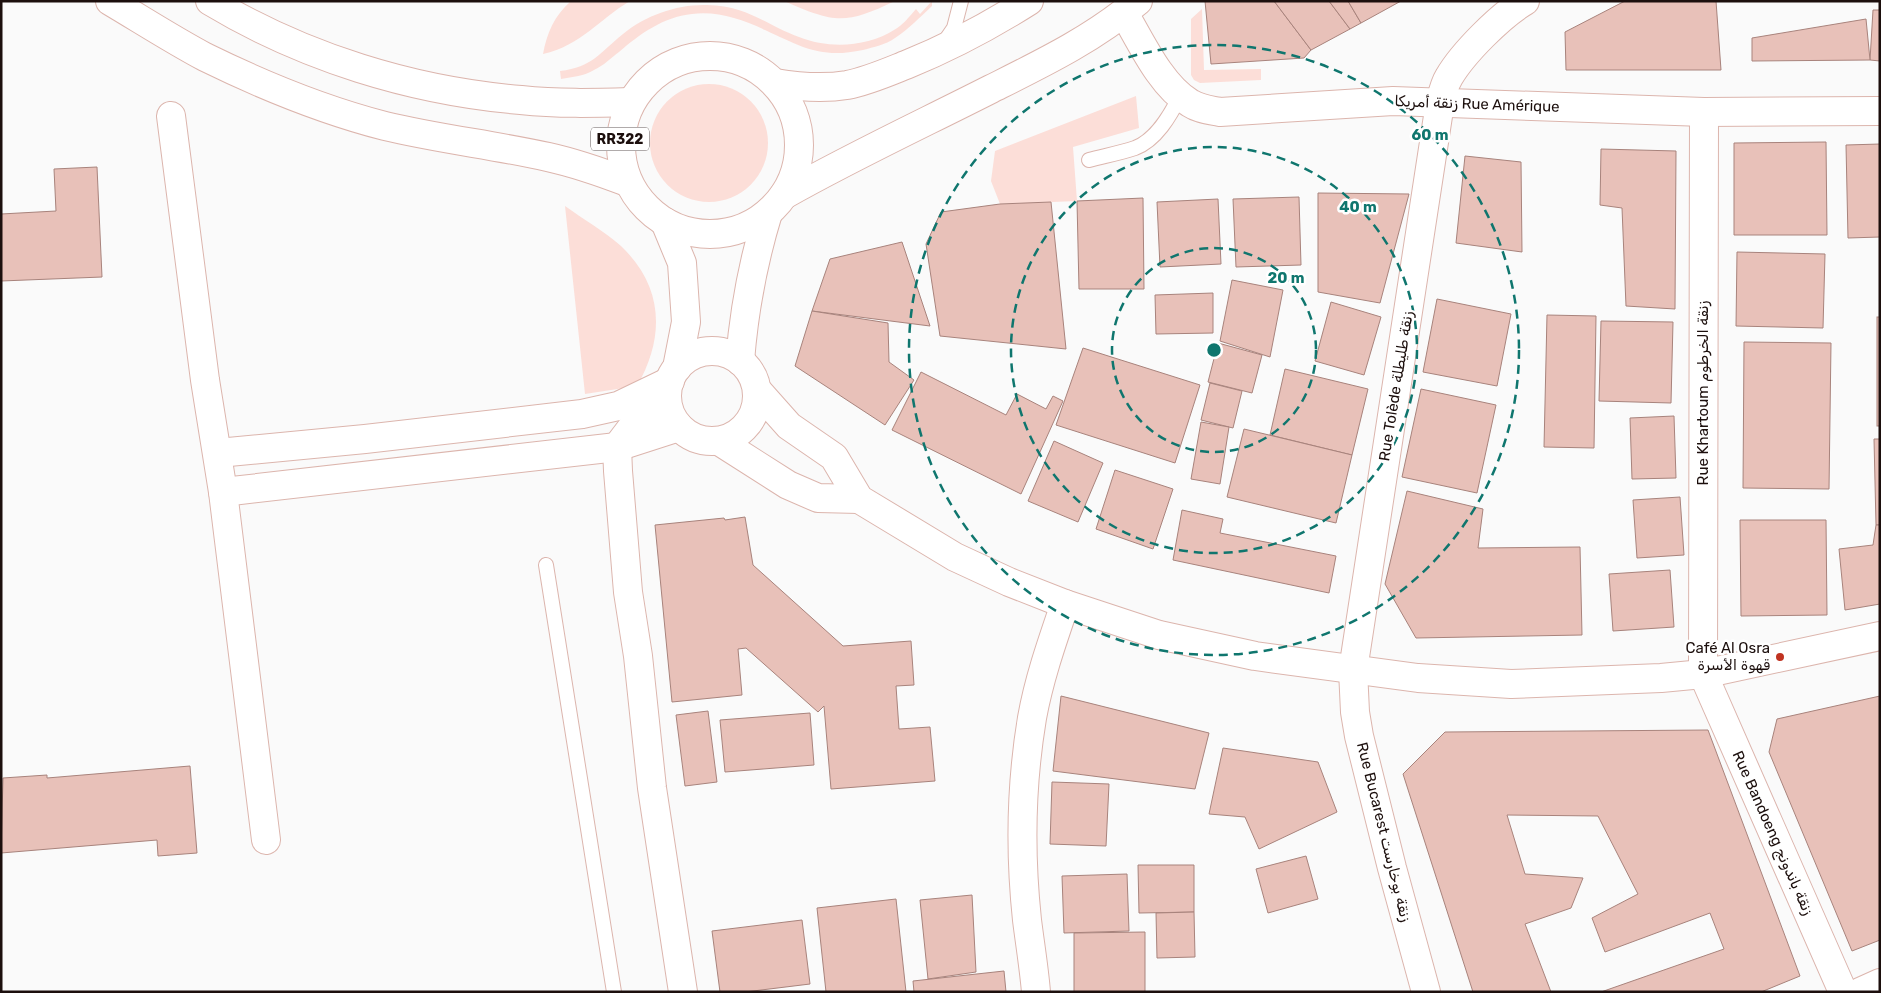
<svg xmlns="http://www.w3.org/2000/svg" width="1881" height="993" font-family="Rubik,'Noto Sans Arabic',sans-serif">
	<style>
		.green { fill: #fcded8 }
		.building { fill: #e8c1b9; stroke: #a8837c }
		.lines { fill: none; stroke-linecap: round; stroke-linejoin: round }
		.lane-casing { stroke: #dcb5ad; stroke-width: 16 }
		.street-casing { stroke: #dcb5ad; stroke-width: 30 }
		.secondary-casing { stroke: #dcb5ad; stroke-width: 30 }
		.primary-casing { stroke: #dcb5ad; stroke-width: 30 }
		.lane { stroke: #fff; stroke-width: 14 }
		.street { stroke: #fff; stroke-width: 28 }
		.secondary { stroke: #fff; stroke-width: 28 }
		.primary { stroke: #fff; stroke-width: 28 }
		.ring { fill: none; stroke: #0f766e; stroke-width: 2.5; stroke-dasharray: 9 6 }
		.poi-dot { fill: #c03321; stroke: #fff; stroke-width: 2 }
		.labels { text-anchor: middle; stroke-width: 5; stroke-linejoin: round; paint-order: stroke }
		.shield { fill: #fff; stroke: #605756; stroke-width: 1 }
		.shield-label { font-size: 14px; font-weight: bold; fill: #1c0f0d }
		.street-label { font-size: 15px; fill: #1c0f0d; stroke: #fff }
		.poi-label { font-size: 15px; fill: #1c0f0d; stroke: #fff; text-anchor: end }
		.centre { fill: #0f766e; stroke: #fff; stroke-width: 2.5 }
		.ring-label { font-size: 15px; text-anchor: middle; font-weight: bold; fill: #0f766e; stroke: #fff; stroke-width: 5; stroke-linejoin: round; paint-order: stroke }
	</style>
	<rect width="100%" height="100%" fill="#fafafa"/>
	<g class="green">
		<path d="M571,1H630C598,20 582,45 543,54C547,33 554,16 571,1Z"/>
		<path d="M784,1H895C845,25 834,23 784,1Z"/>
		<path d="M932,1V6C920,17 909,29 895,38C885,45 874,47 863,50C821,59 802,47 765,30C741,19 718,11 692,14C663,17 640,34 619,52C611,58 603,66 594,70C584,76 573,77 561,79L560,71C593,67 599,53 623,34C646,15 678,4 707,5C748,6 764,24 799,37C829,49 867,47 894,30C903,25 909,17 916,9L920,14Z"/>
		<polygon points="1202,9 1204,70 1261,69 1261,80 1200,83 1194,80 1191,75 1191,19"/>
		<circle cx="709" cy="143" r="59"/>
		<polygon points="1136,96 1139,128 1073,147 1077,201 1000,204 991,181 995,151"/>
		<path d="M565,206C583,219 604,231 621,246C664,287 665,337 637,386L585,394Z"/>
	</g>
	<g class="building">
		<polygon points="1205,1 1274,1 1311,50 1304,58 1211,64"/>
		<polygon points="1274,1 1329,1 1350,29 1311,50"/>
		<polygon points="1329,1 1348,1 1361,23 1350,29"/>
		<polygon points="1348,1 1401,1 1361,23"/>
		<polygon points="1625,1 1716,1 1721,70 1566,70 1565,32"/>
		<polygon points="1873,10 1880,10 1880,61 1870,60"/>
		<polygon points="1866,19 1870,60 1752,61 1752,38"/>
		<polygon points="1826,142 1827,235 1734,235 1734,143"/>
		<polygon points="1880,144 1880,237 1848,238 1846,145"/>
		<polygon points="1601,149 1676,151 1675,309 1626,306 1622,208 1600,205"/>
		<polygon points="1465,156 1521,162 1522,252 1456,243"/>
		<polygon points="97,167 102,277 1,281 1,214 56,211 54,169"/>
		<polygon points="1318,193 1409,194 1380,303 1318,292"/>
		<polygon points="1299,197 1301,265 1236,267 1233,199"/>
		<polygon points="1143,198 1144,289 1079,289 1077,201"/>
		<polygon points="1218,199 1221,264 1160,267 1157,202"/>
		<polygon points="1051,202 1066,349 940,336 926,244 941,212 1000,204"/>
		<polygon points="902,242 930,326 812,311 830,259"/>
		<polygon points="1737,252 1825,254 1823,328 1736,326"/>
		<polygon points="1232,280 1283,290 1270,357 1220,341"/>
		<polygon points="1213,293 1213,333 1156,334 1155,295"/>
		<polygon points="1437,299 1511,314 1497,386 1423,372"/>
		<polygon points="1331,302 1381,317 1364,375 1315,361"/>
		<polygon points="812,311 888,323 889,362 914,380 885,425 795,366"/>
		<polygon points="1547,315 1596,316 1594,448 1544,447"/>
		<rect x="1877" y="317" width="3" height="109"/>
		<polygon points="1601,321 1673,322 1671,403 1599,401"/>
		<polygon points="1744,342 1831,343 1829,489 1743,488"/>
		<polygon points="1218,343 1262,355 1252,393 1208,382"/>
		<polygon points="1083,348 1200,385 1175,463 1056,425"/>
		<polygon points="1285,369 1368,389 1352,455 1270,435"/>
		<polygon points="921,372 1006,415 1017,394 1046,409 1053,396 1063,401 1021,494 892,430"/>
		<polygon points="1210,383 1242,391 1233,428 1201,420"/>
		<polygon points="1421,389 1496,405 1477,493 1402,477"/>
		<polygon points="1674,416 1676,478 1632,479 1630,418"/>
		<polygon points="1201,422 1229,427 1220,484 1191,479"/>
		<polygon points="1244,429 1352,455 1336,523 1227,497"/>
		<polygon points="1874,439 1880,439 1880,525 1876,525"/>
		<polygon points="1054,441 1103,463 1078,522 1028,501"/>
		<polygon points="1115,470 1173,489 1153,549 1096,529"/>
		<polygon points="1407,491 1483,509 1478,548 1580,547 1582,635 1416,638 1385,584"/>
		<polygon points="1680,497 1684,555 1637,558 1633,500"/>
		<polygon points="1182,510 1223,519 1220,533 1336,556 1329,593 1173,560"/>
		<polygon points="745,517 753,565 843,646 911,641 914,685 896,686 899,729 930,727 935,781 831,789 824,706 818,712 746,648 738,649 742,695 672,702 655,525 724,518 725,520"/>
		<polygon points="1740,520 1826,520 1827,615 1741,616"/>
		<polygon points="1876,525 1880,525 1880,604 1845,610 1839,549 1873,545"/>
		<polygon points="1670,570 1674,627 1613,631 1609,574"/>
		<polygon points="1061,696 1209,733 1195,789 1053,771"/>
		<polygon points="1880,696 1880,940 1852,951 1769,752 1777,719"/>
		<polygon points="708,711 717,782 685,786 676,715"/>
		<polygon points="810,713 814,765 725,772 720,720"/>
		<polygon points="1708,730 1800,976 1761,992 1601,992 1724,949 1710,913 1605,952 1592,918 1638,894 1598,816 1507,815 1525,874 1583,878 1571,908 1525,924 1551,992 1473,992 1403,774 1445,732"/>
		<polygon points="1223,748 1318,762 1337,812 1259,849 1245,817 1209,814"/>
		<polygon points="190,766 197,853 158,856 157,840 1,853 3,778 47,775 47,778"/>
		<polygon points="1052,782 1109,784 1106,846 1050,844"/>
		<polygon points="1306,856 1318,899 1268,913 1256,869"/>
		<polygon points="1138,865 1194,865 1194,912 1139,913"/>
		<polygon points="1127,874 1129,931 1064,933 1062,876"/>
		<polygon points="972,895 976,972 928,979 920,900"/>
		<polygon points="896,899 906,992 826,992 817,908"/>
		<polygon points="1194,912 1195,957 1157,958 1156,913"/>
		<polygon points="802,920 810,984 745,992 720,992 712,931"/>
		<polygon points="1145,932 1145,992 1074,992 1074,933"/>
		<polygon points="1004,971 1006,992 914,992 913,981"/>
	</g>
	<g class="lines">
		<g class="lane-casing">
			<g id="lane">
				<polyline points="943,44 954,28 961,1"/>
				<path d="M1089,160C1104,156 1120,153 1135,148C1156,140 1170,116 1180,96"/>
				<polyline points="546,565 614,992"/>
			</g>
		</g>
		<g class="street-casing">
			<g id="street">
				<path d="M1124,13C1141,42 1161,86 1190,103C1199,109 1210,110 1220,112L1393,101L1704,112L1880,111"/>
				<polyline points="1704,112 1703,674 1843,992"/>
				<polyline points="171,116 205,380 223,492 266,840"/>
				<polyline points="218,453 365,439 582,414 618,406 670,381"/>
				<polyline points="223,492 617,447 679,427"/>
				<path d="M1353,670L1440,103C1442,95 1444,85 1449,77C1463,53 1501,15 1525,1"/>
				<path d="M1036,992C1034,968 1030,944 1027,920C1020,854 1021,784 1032,718C1039,679 1052,642 1065,604"/>
				<polyline points="1860,992 1880,983"/>
			</g>
		</g>
		<g class="secondary-casing">
			<g id="secondary">
				<polyline points="665,222 682,263 686,322 677,368"/>
				<circle cx="712" cy="396" r="45"/>
				<path d="M740,361C744,310 753,262 768,213"/>
				<polyline points="757,390 789,426 834,457 859,499 955,557 1009,582 1065,604 1159,635 1255,656 1418,678 1511,684 1661,678 1703,674 1880,636"/>
				<polyline points="667,396 636,422 617,447 618,471 628,592 638,656 652,788 683,992"/>
				<polyline points="719,441 788,485 818,498 859,499"/>
				<polyline points="1353,670 1355,712 1359,736 1392,868 1426,992"/>
			</g>
		</g>
		<g class="primary-casing">
			<g id="primary">
				<path d="M110,1C142,20 173,40 205,57C262,85 323,110 385,126C439,139 494,145 548,157C575,163 601,172 627,182"/>
				<path d="M210,1C303,57 412,91 521,100C558,104 594,103 631,102"/>
				<circle cx="710" cy="145" r="89"/>
				<path d="M775,83C799,87 823,89 847,85C868,81 888,72 908,64C950,47 991,25 1029,1"/>
				<path d="M784,195C851,157 922,124 991,89C1043,63 1093,39 1138,1"/>
			</g>
		</g>
		<use href="#lane" class="lane"/>
		<use href="#street" class="street"/>
		<use href="#secondary" class="secondary"/>
		<use href="#primary" class="primary"/>
	</g>
	<g class="ring">
		<circle cx="1214" cy="350" r="102"/>
		<circle cx="1214" cy="350" r="203"/>
		<circle cx="1214" cy="350" r="305"/>
	</g>
	<circle class="poi-dot" cx="1780" cy="657" r="5"/>
	<g class="labels">
		<rect class="shield" x="591" y="127.5" width="58" height="23" rx="4"/>
		<g class="shield-label">
			<text x="620" y="144">RR322</text>
		</g>
		<g class="street-label">
			<text transform="translate(1477 104) rotate(2)" y="5">زنقة أمريكا Rue Amérique</text>
			<text transform="translate(1396 386) rotate(-81)" y="5">Rue Tolède زنقة طليطلة</text>
			<text transform="translate(1703 393) rotate(-90)" y="5">Rue Khartoum زنقة الخرطوم</text>
			<text transform="translate(1384 832) rotate(76)" y="5">Rue Bucarest زنقة بوخارست</text>
			<text transform="translate(1773 833) rotate(66)" y="5">Rue Bandoeng زنقة باندونج</text>
		</g>
		<g class="poi-label">
			<text x="1770" y="653">Café Al Osra<tspan x="1770" dy="17">قهوة الأسرة</tspan></text>
		</g>
	</g>
	<circle cx="1214" cy="350" r="8" class="centre"/>
	<g class="ring-label">
		<text x="1430" y="140">60 m</text>
		<text x="1358" y="212">40 m</text>
		<text x="1286" y="283">20 m</text>
	</g>
	<rect width="1881" height="993" fill="none" stroke="#1c0f0d" stroke-width="5"/>
</svg>
